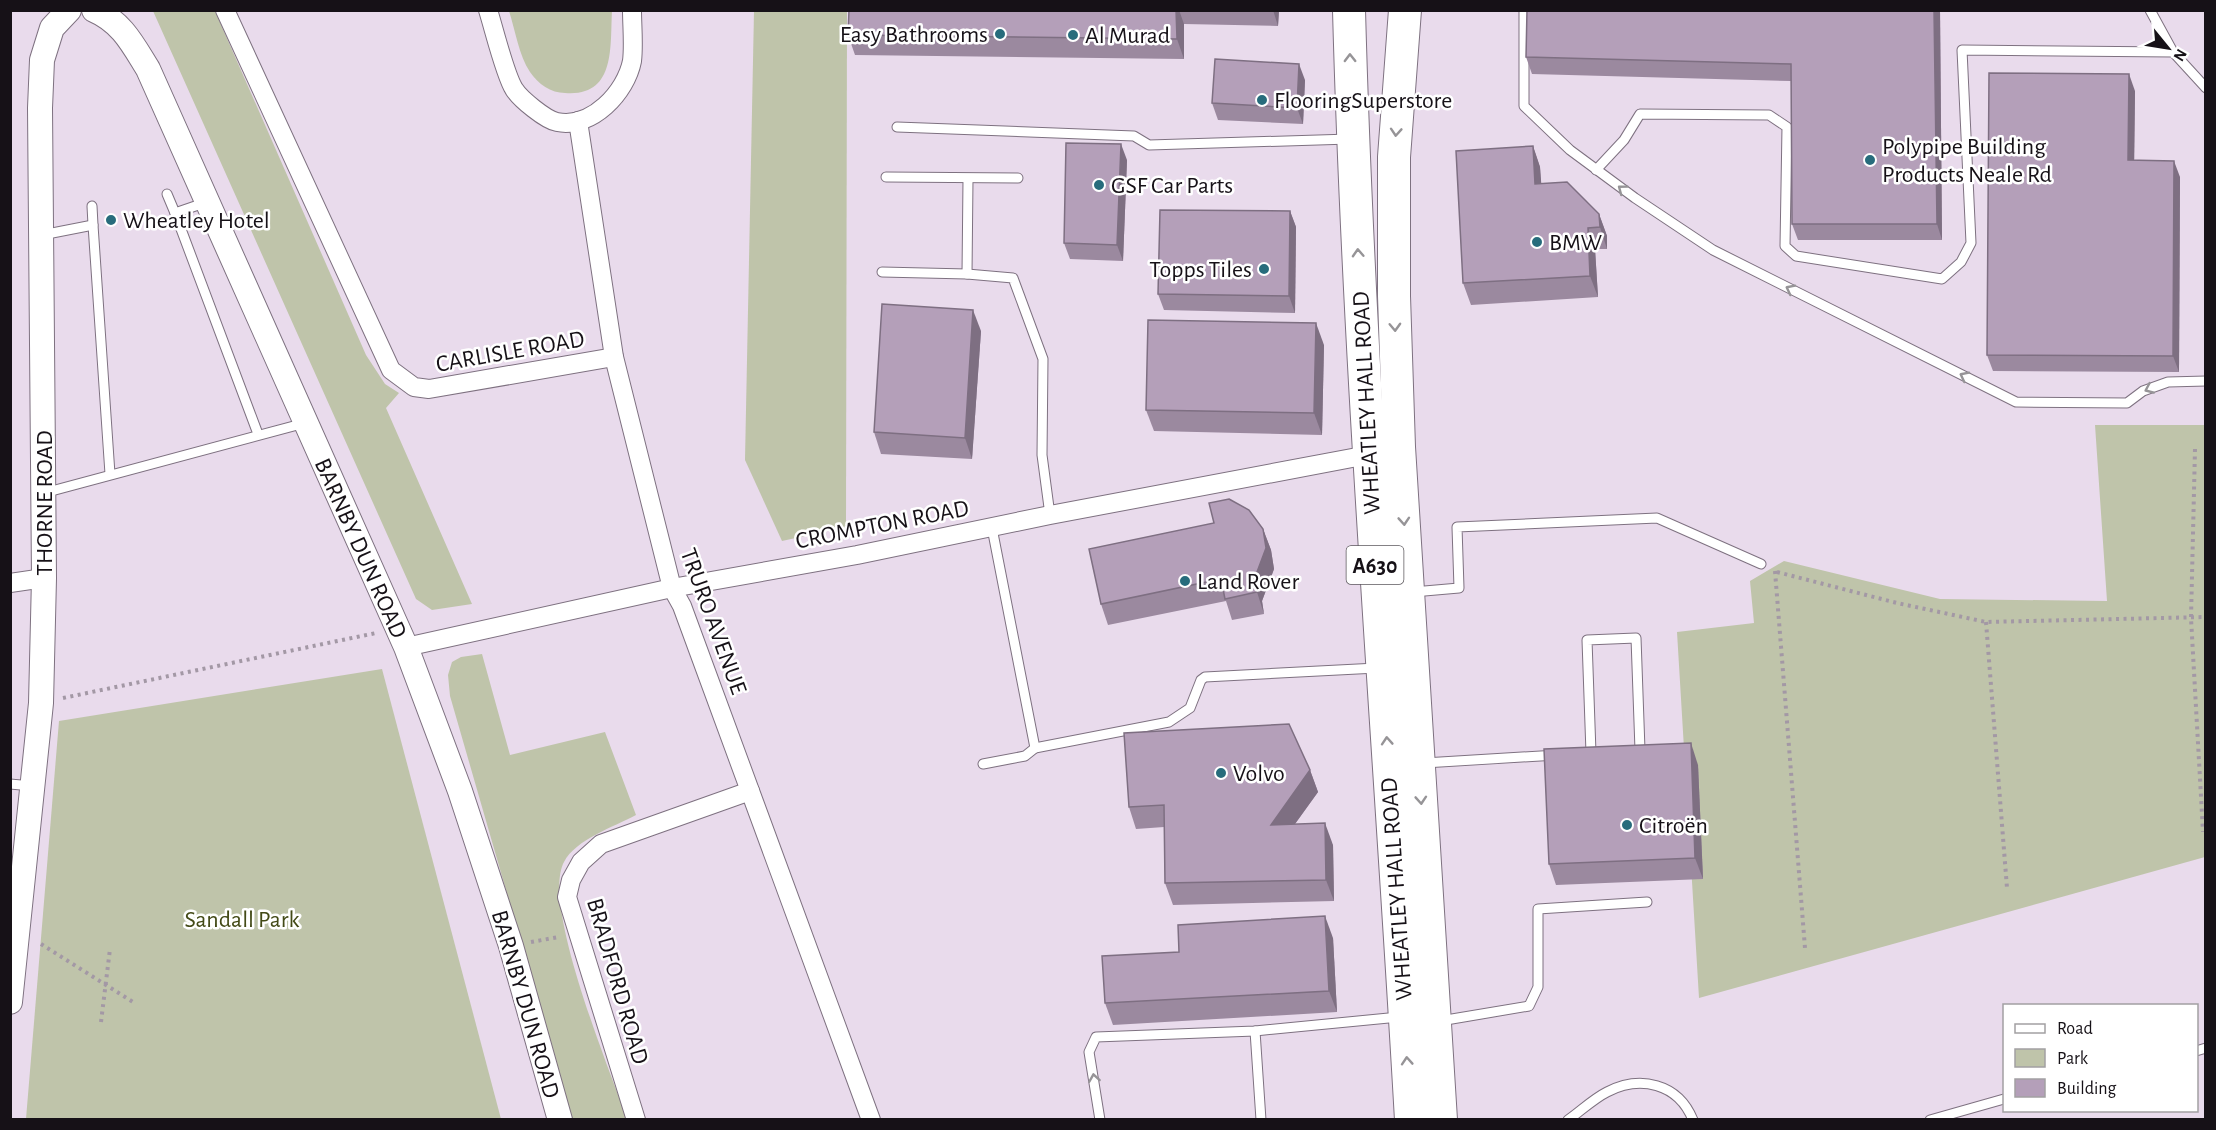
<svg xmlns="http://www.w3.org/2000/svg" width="2216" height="1130" font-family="'Alegreya Sans',sans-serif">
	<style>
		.green { fill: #bfc4aa }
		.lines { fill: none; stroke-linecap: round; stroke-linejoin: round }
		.lane-casing { stroke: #7e7180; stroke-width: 11 }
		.street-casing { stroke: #7e7180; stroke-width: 20 }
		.secondary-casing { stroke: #7e7180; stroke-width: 26 }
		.highway-casing { stroke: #7e7180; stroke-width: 34 }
		.path { stroke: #a398a5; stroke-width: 4; stroke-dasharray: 3 4.5; stroke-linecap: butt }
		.lane { stroke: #fff; stroke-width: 9 }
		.street { stroke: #fff; stroke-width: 18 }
		.secondary { stroke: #fff; stroke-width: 24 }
		.highway { stroke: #fff; stroke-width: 32 }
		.wall { fill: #9b899f }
		.shaded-wall { fill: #7e6f82 }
		.building { fill: #b49fb9; stroke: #7e6f82; stroke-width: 1.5 }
		.oneway { stroke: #969497 }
		.poi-dot { fill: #276c7c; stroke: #fff; stroke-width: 2 }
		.labels { text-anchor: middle; stroke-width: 5; stroke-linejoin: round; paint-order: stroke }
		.shield { fill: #fff; stroke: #5c585d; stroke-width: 1.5 }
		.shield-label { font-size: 22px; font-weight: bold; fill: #161117 }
		.poi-label { font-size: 24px; fill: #161117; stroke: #fff; text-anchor: start }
		.street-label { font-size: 24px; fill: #161117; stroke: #fff }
		.park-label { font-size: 24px; fill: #434a17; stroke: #fff }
	</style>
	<rect width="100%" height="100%" fill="#e9dbec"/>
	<g class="green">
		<polygon points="153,11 215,11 366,355 385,384 399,393 386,408 472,604 432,610 416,599"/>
		<path d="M509,11H612C610,47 616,97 565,93C551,93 538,84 530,72C519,56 515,29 509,11Z"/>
		<polygon points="754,11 847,11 846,527 782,541 745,460"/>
		<polygon points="2095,425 2205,425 2205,857 1699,998 1677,632 1754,623 1750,581 1784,561 1940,599 2107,601"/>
		<path d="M482,654L510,755L605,732L636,815C614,827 576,839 564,862C541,905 610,1070 627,1119H572L450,696L448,675L452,662L461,657Z"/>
		<polygon points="382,669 501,1119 26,1119 59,721"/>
	</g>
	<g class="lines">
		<g class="lane-casing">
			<g id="lane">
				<polyline points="1524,10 1524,106 1570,150 1635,198 1713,250 2016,402 2127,403 2143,391 2168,382 2206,381"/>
				<polyline points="2150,10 2173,52 2206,88"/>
				<polyline points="897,127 1134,136 1149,145 1350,139"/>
				<polyline points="1596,170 1624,140 1640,114 1769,115 1787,127 1785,246 1796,256 1942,279 1961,262 1971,243 1962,50 2173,52"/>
				<polyline points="886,177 1018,178"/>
				<polyline points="167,194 175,213"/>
				<polyline points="207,202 175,213 258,434"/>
				<polyline points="92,206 93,225"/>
				<polyline points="42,235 93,225 110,474"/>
				<polyline points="882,272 967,274 1013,278 1043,359 1042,455 1050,515"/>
				<polyline points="967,274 968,180"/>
				<polyline points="44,493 305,423"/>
				<polyline points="1413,592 1459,588 1457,527 1657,518 1761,564"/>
				<polyline points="1035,748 1169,722 1190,708 1201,680 1205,677 1377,668"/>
				<polyline points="1591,753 1587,640 1636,638 1640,750"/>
				<polyline points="1424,763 1557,755"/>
				<polyline points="983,764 1025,756 1035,748 992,528"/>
				<polyline points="10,784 32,786"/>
				<polyline points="1440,1021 1529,1006 1538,987 1538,909 1647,902"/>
				<polyline points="1255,1031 1261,1120"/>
				<polyline points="2196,1051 2206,1048"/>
				<polyline points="1100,1120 1089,1052 1096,1037 1255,1031 1399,1017"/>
				<path d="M1568,1120C1581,1111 1593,1099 1607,1092C1640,1075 1678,1083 1693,1120"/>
				<polyline points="1930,1120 2004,1099"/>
			</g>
		</g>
		<g class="street-casing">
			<g id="street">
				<polyline points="225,10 391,370 414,387 429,389 614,357"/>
				<path d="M488,10C494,29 505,75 514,89C520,99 546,120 557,122C592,129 626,92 632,61C634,45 632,26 632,10"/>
				<polyline points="578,121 614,357 672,588 682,606 871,1120"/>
				<polyline points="10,583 44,578"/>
				<polyline points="406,647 672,588 857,555 1050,515 1368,455"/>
				<polyline points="636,1120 567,897 571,880 581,862 601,844 750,791"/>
			</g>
		</g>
		<g class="secondary-casing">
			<g id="secondary">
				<path d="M94,10C122,22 133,45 148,69L406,647L460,791L511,946L560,1120"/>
				<polyline points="10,1002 41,703 44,578 40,108 42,60 52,28 69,10"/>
			</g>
		</g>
		<g class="highway-casing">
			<g id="highway">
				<path d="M1349,10C1359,381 1390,750 1411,1120"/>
				<polyline points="1405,10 1394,157 1394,296 1399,447 1441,1120"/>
			</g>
		</g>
		<g class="path">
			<polyline points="2195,449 2191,618 2203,832"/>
			<polyline points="1775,571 1805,948"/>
			<polyline points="1777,572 1897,603 1986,622 2206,617"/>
			<polyline points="1986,622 2007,888"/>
			<polyline points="63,698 376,633"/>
			<polyline points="531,942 559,937"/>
			<polyline points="41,944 133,1002"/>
			<polyline points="101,1022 110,949"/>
		</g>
		<use href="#lane" class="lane"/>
		<use href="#street" class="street"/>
		<use href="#secondary" class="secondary"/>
		<use href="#highway" class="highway"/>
	</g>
	<g class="wall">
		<polygon points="849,10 1279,10 1278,26 1184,24 1184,59 855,55 848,35"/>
		<polygon points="1527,10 1940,10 1942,240 1798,240 1792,224 1791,81 1532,74 1526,57"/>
		<polygon points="1305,80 1303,124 1218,120 1212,103"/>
		<polygon points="2135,91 2134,160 2180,177 2179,372 1993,371 1987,355"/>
		<polygon points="1533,146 1540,167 1541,184 1599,214 1607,236 1607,249 1595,249 1598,297 1471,305 1463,283"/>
		<polygon points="1127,160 1123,261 1070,259 1064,243"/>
		<polygon points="1290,211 1296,227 1295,313 1164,310 1158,294"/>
		<polygon points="981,331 972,459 881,454 874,432"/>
		<polygon points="1324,345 1322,435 1154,431 1146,410"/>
		<polygon points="1263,529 1271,550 1274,569 1262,601 1264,614 1232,620 1226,601 1108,625 1101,604"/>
		<polygon points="1698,765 1703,879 1556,885 1549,864"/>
		<polygon points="1310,770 1318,792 1295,824 1333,845 1334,901 1173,905 1165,883 1164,827 1136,829 1129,807"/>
		<polygon points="1333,938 1337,1012 1113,1025 1105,1003 1179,952"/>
	</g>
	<g class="shaded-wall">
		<polygon points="1176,10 1179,10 1184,24 1184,59 1177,39"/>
		<polygon points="1273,10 1279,10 1278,26"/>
		<polygon points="1934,10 1940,10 1942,240 1937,224"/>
		<polygon points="1299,64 1305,80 1303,124 1297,108"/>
		<polygon points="2129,74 2135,91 2134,177 2128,160"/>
		<polygon points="1121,144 1127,160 1123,261 1117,245"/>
		<polygon points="1533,146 1540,167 1543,206 1535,184"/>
		<polygon points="2174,161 2180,177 2179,372 2173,356"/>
		<polygon points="1290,211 1296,227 1295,313 1289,296"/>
		<polygon points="1599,214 1607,236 1607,249 1600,227"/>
		<polygon points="1588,228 1595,249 1598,297 1590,276"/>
		<polygon points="973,310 981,331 972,459 965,438"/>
		<polygon points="1316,323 1324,345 1322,435 1314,413"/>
		<polygon points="1263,529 1271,550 1274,569 1262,601 1264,614 1257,592 1254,580"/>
		<polygon points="1691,743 1698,765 1703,879 1695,858"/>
		<polygon points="1310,770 1318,792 1279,846 1271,825"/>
		<polygon points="1325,823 1333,845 1334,901 1326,880"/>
		<polygon points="1325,916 1333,938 1337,1012 1329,991"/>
	</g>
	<g class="building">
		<polygon points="849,10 1176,10 1177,39 848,35"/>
		<polygon points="1527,10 1934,10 1937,224 1792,224 1791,64 1526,57"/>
		<polygon points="1215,59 1299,64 1297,108 1212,103"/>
		<polygon points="1989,73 2129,74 2128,160 2174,161 2173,356 1987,355"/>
		<polygon points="1066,143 1121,144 1117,245 1064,243"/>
		<polygon points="1533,146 1535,184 1567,182 1599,214 1600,227 1588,228 1590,276 1463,283 1456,151"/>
		<polygon points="1160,210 1290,211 1289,296 1158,294"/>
		<polygon points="882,304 973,310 965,438 874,432"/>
		<polygon points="1148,320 1316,323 1314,413 1146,410"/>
		<polygon points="1229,499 1249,510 1263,529 1266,548 1254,580 1257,592 1225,599 1221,579 1101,604 1089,549 1214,523 1209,503"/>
		<polygon points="1289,724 1310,770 1271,825 1325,823 1326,880 1165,883 1164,805 1129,807 1124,733"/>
		<polygon points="1691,743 1695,858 1549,864 1544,749"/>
		<polygon points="1325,916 1329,991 1105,1003 1102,956 1179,952 1178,925"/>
	</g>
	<defs><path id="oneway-chevron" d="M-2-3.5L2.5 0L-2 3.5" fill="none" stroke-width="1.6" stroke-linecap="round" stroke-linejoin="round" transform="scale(1.5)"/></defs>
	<g class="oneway">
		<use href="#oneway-chevron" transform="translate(1350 58) rotate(-91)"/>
		<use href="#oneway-chevron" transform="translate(1396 132) rotate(94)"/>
		<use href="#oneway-chevron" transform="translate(1622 189) rotate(-143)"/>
		<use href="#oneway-chevron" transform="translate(1358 253) rotate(-93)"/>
		<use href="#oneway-chevron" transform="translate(1790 289) rotate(-153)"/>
		<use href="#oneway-chevron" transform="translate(1395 327) rotate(88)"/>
		<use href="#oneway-chevron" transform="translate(1964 376) rotate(-153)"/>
		<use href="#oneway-chevron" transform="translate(2149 389) rotate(156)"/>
		<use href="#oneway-chevron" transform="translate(1404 521) rotate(86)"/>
		<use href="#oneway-chevron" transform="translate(1387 741) rotate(-94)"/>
		<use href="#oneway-chevron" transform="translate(1421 800) rotate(86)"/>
		<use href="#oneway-chevron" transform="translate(1407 1061) rotate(-94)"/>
		<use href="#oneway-chevron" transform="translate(1094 1078) rotate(-99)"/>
	</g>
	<g class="poi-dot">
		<circle cx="1000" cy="34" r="6"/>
		<circle cx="1073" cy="35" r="6"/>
		<circle cx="1262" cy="100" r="6"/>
		<circle cx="1870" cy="160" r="6"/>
		<circle cx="1099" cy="185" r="6"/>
		<circle cx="111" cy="220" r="6"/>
		<circle cx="1537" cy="242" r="6"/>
		<circle cx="1264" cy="269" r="6"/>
		<circle cx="1185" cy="581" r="6"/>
		<circle cx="1221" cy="773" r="6"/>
		<circle cx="1627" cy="825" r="6"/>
	</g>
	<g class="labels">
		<rect class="shield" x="1346.5" y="546" width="57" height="38" rx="4.5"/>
		<g class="shield-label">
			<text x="1375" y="573">A630</text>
		</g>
		<g class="poi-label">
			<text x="988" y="42" text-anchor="end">Easy Bathrooms</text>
			<text x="1085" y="43">Al Murad</text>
			<text x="1274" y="108">FlooringSuperstore</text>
			<text x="1882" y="154">Polypipe Building<tspan x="1882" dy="28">Products Neale Rd</tspan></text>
			<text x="1111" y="193">GSF Car Parts</text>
			<text x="123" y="228">Wheatley Hotel</text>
			<text x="1549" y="250">BMW</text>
			<text x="1252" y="277" text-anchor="end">Topps Tiles</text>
			<text x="1197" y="589">Land Rover</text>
			<text x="1233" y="781">Volvo</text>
			<text x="1639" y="833">Citroën</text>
		</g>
		<g class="street-label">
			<text transform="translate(510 351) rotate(-10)" y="8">CARLISLE ROAD</text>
			<text transform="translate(1366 403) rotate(-93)" y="8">WHEATLEY HALL ROAD</text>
			<text transform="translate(44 503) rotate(-90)" y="8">THORNE ROAD</text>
			<text transform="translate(882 524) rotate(-11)" y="8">CROMPTON ROAD</text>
			<text transform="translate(361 548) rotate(66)" y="8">BARNBY DUN ROAD</text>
			<text transform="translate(714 621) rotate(70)" y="8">TRURO AVENUE</text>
			<text transform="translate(1396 889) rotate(-94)" y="8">WHEATLEY HALL ROAD</text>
			<text transform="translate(618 981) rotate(74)" y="8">BRADFORD ROAD</text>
			<text transform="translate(526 1004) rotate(74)" y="8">BARNBY DUN ROAD</text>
		</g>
		<g class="park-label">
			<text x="242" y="927">Sandall Park</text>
		</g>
	</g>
	<rect width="2216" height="1130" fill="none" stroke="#161117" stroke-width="24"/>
	<rect x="2003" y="1004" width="195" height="108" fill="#ffffff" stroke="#a2a0a2" stroke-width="1.5"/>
	<rect x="2015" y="1024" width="30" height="9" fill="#ffffff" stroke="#a2a0a2" stroke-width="1.5"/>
	<text x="2057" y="1034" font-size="18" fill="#161117">Road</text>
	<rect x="2015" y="1049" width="30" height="18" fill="#bfc4aa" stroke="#a2a0a2" stroke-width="1.5"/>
	<text x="2057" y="1064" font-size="18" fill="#161117">Park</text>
	<rect x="2015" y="1079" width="30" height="18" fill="#b49fb9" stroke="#a2a0a2" stroke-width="1.5"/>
	<text x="2057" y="1094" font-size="18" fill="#161117">Building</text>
	<g transform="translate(2168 48) rotate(120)" stroke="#ffffff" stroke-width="4.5" paint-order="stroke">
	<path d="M0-4.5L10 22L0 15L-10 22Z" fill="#161117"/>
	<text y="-9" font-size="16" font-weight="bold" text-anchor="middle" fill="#161117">N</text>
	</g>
</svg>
